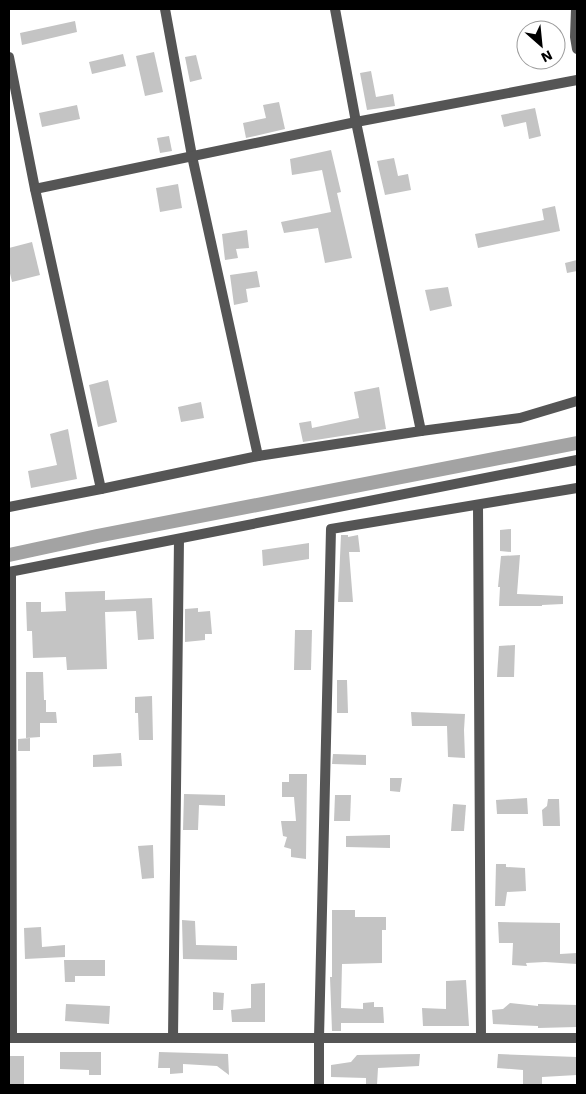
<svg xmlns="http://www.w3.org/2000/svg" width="586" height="1094" font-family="'Work Sans',sans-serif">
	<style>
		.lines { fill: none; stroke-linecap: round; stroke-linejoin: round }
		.canal { stroke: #a3a3a3; stroke-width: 14 }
		.building { fill: #c4c4c4 }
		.street { stroke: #555; stroke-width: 10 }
	</style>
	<rect width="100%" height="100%" fill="#fff"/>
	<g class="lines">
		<polyline class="canal" points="9,555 97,536 577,443"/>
	</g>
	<g class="building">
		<polygon points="75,21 77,32 22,45 20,33"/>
		<polygon points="154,52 163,92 145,96 136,56"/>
		<polygon points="123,54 126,66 92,74 89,62"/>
		<polygon points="196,55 202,79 190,82 185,57"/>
		<polygon points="371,71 376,97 393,94 395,106 367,110 360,73"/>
		<polygon points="279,102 285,129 246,138 243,123 266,118 263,105"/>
		<polygon points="77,105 80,119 42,127 39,113"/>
		<polygon points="535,108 541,136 529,139 526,122 504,127 501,115"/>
		<polygon points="169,136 172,151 160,153 157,138"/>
		<polygon points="331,150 341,192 337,193 352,258 325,263 318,228 284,233 281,222 331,212 322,170 292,175 290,159"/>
		<polygon points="394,158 398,176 408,174 411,190 385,195 377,161"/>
		<polygon points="178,184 182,208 160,212 156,188"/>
		<polygon points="555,206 560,231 478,248 475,234 544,220 542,209"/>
		<polygon points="247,230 249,248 236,249 238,258 225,260 222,234"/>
		<polygon points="32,242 40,275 12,282 9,269 9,248"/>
		<polygon points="577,260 577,271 567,273 565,263"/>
		<polygon points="257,271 260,287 246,289 248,302 234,305 230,275"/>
		<polygon points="448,287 452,306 430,311 425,290"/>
		<polygon points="108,380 117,422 98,427 89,385"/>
		<polygon points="379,387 386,429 303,442 299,423 311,421 312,428 359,418 354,392"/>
		<polygon points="201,402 204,418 181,422 178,407"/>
		<polygon points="68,429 77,479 31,488 28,471 57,465 50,434"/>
		<polygon points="511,529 511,552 500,551 500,530"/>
		<polygon points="341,535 348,535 348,537 358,535 360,552 349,552 353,602 338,602"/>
		<polygon points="309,543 309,559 263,566 262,550"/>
		<polygon points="520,555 517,594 563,596 563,604 542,605 542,606 499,606 500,587 498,587 501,556"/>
		<polygon points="105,591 105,600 152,598 154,639 138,640 136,611 105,612 107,669 67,670 66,657 33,658 32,631 27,631 26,602 41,602 41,612 66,611 65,592"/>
		<polygon points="198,608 198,612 210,611 212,634 205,634 205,640 185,642 185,609"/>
		<polygon points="295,630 312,630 311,670 294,670"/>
		<polygon points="515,645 514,677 497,677 499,646"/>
		<polygon points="26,672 43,672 44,700 46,700 46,712 56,712 57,723 40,723 40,737 26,738"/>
		<polygon points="337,680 347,680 348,713 337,713"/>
		<polygon points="152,696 153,740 139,740 138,713 135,713 135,697"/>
		<polygon points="411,712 465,714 464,730 465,758 448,757 447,726 412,726"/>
		<polygon points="30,738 30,751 18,751 18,739"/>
		<polygon points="121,753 122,766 93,767 93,755"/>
		<polygon points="333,754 366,755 366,765 332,764"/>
		<polygon points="289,774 307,774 306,859 291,857 291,849 284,847 287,837 283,836 281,821 296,821 294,797 282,797 282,782 289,782"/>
		<polygon points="390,778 402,778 400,792 390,791"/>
		<polygon points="184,794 225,795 225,806 199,805 198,830 183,830"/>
		<polygon points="335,795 351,795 350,821 334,821"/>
		<polygon points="527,798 528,814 497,814 496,800"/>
		<polygon points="548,799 559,799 560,826 543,826 542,810 547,806"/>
		<polygon points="453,804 466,805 464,831 451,831"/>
		<polygon points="390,835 390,848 346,847 346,836"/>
		<polygon points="153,845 154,878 142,879 138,846"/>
		<polygon points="496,864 506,864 506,867 525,868 526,891 507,892 505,906 495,906"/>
		<polygon points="332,910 355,910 355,917 386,917 386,930 382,930 382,963 342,964 341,1008 363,1009 363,1003 374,1002 374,1007 383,1007 384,1023 341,1023 341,1031 332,1031 330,977 332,977"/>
		<polygon points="182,920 195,921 196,945 237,946 237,960 183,959"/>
		<polygon points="498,922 560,923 560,954 577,953 577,964 545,962 526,963 527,966 512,965 513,943 499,943"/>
		<polygon points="41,927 42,947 65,945 65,957 25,959 24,928"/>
		<polygon points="64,960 105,960 105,976 75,976 75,982 65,982"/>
		<polygon points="466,980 469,1026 423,1026 422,1008 446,1009 446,981"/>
		<polygon points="265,983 265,1022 232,1022 231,1010 251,1008 251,984"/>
		<polygon points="213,992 224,993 223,1010 213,1010"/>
		<polygon points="510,1003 538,1006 538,1004 577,1005 577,1027 538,1028 538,1026 493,1024 492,1010 503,1009"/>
		<polygon points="66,1004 110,1006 109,1024 65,1021"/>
		<polygon points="60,1052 101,1052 101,1075 89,1075 89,1070 60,1069"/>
		<polygon points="159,1052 228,1054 229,1075 217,1066 183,1064 183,1073 170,1074 170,1068 158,1068"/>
		<polygon points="420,1054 419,1066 378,1068 377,1085 366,1085 366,1078 331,1077 331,1065 351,1062 357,1055"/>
		<polygon points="498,1054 577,1057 577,1075 542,1077 542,1085 523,1085 523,1070 497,1068"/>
		<rect x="9" y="1056" width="15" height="29"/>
	</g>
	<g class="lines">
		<g class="street">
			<polyline points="165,9 192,156 258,456"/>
			<polyline points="335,9 356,122 421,431"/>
			<polyline points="576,9 575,37 577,49"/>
			<polyline points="9,57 35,189 101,489"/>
			<polyline points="35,189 356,122 577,80"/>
			<polyline points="478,505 481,1038"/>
			<polyline points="9,507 101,489 258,456 421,431 520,418 577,401"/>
			<polyline points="9,572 577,460"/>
			<polyline points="11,572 12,1038"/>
			<polyline points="9,1038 577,1038"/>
			<polyline points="173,1038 179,539"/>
			<polyline points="319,1085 319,1038 331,529 577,488"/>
		</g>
	</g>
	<rect width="586" height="1094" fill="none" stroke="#000000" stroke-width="20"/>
	<g transform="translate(541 45) rotate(153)"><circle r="24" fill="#ffffff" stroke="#999999"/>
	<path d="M0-4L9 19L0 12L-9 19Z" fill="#000000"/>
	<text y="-8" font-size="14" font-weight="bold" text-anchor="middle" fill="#000000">N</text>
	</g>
</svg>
